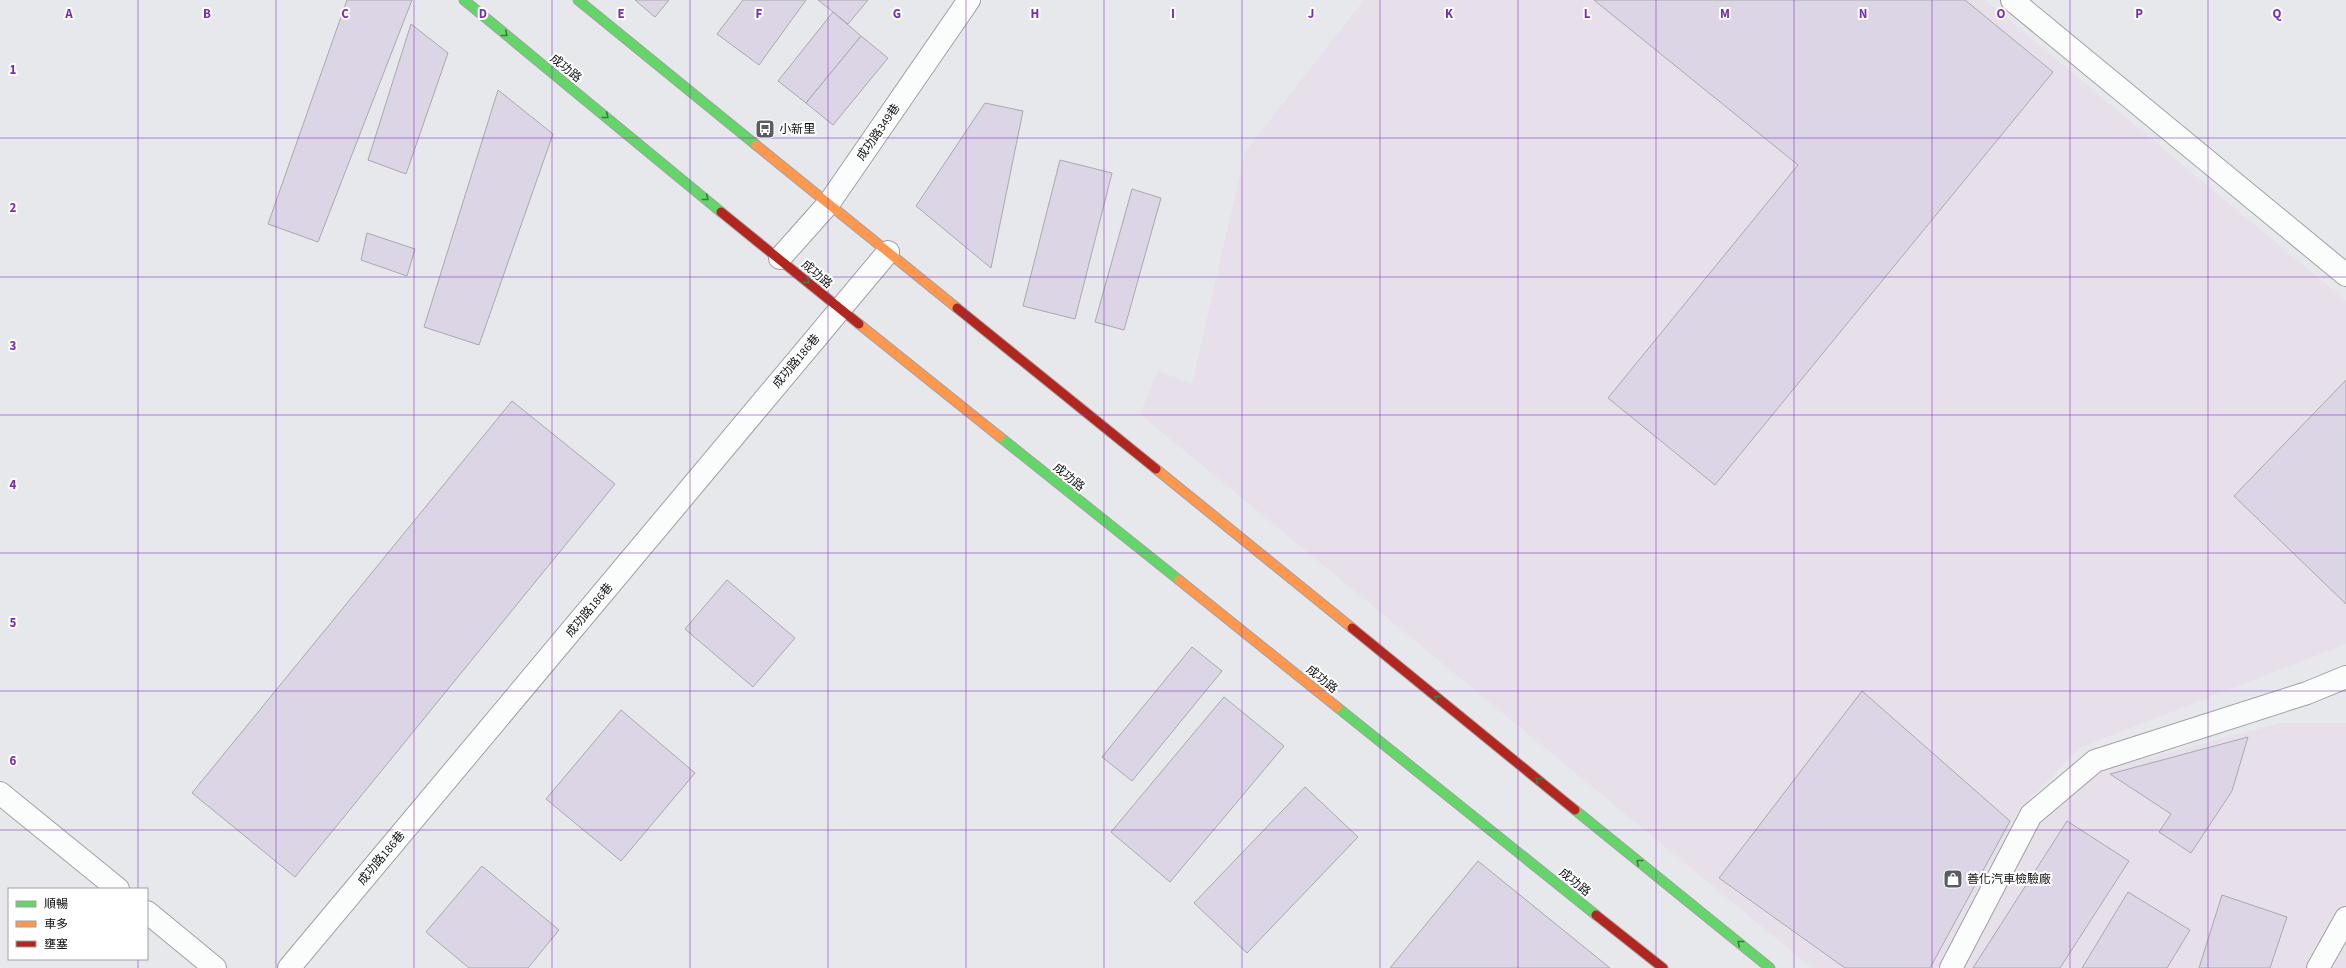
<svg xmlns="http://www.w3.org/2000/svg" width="2346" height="968" font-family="'Source Sans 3','Noto Sans TC',sans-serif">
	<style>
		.industrial { fill: #e7dfea }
		.building { fill: #dcd5e5; stroke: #a9a9ac }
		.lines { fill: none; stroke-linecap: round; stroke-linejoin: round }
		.lane-casing { stroke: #a0a1a4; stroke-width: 24 }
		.street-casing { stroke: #a0a1a4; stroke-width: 24 }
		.fast-casing { stroke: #a0a1a4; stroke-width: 11 }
		.slow-casing { stroke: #a0a1a4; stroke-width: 11 }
		.jam-casing { stroke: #a0a1a4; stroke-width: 11 }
		.lane { stroke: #fbfcfc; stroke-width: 22 }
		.street { stroke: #fbfcfc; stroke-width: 22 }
		.fast { stroke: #63d668; stroke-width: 9 }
		.slow { stroke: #ff974d; stroke-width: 9 }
		.jam { stroke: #b3261e; stroke-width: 9 }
		.oneway { stroke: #3e7d42 }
		.grid { fill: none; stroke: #7b2cbf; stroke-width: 1; stroke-opacity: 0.55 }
		.labels { text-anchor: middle; stroke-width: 4; stroke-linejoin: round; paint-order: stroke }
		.street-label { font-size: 12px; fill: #101113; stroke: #fff }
		.poi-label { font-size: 12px; fill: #101113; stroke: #fff; text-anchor: start }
		.grid-label { font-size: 13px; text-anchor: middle; font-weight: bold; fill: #7b2cbf; stroke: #fff; stroke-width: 4; stroke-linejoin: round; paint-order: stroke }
	</style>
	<rect width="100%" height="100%" fill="#e6e8ec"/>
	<g class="industrial">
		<polygon points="1364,0 1985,0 2346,301 2346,644 2079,748 2018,812 1938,968 1812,968 1140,414 1158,371 1192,384 1245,152"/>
		<polygon points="2281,723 2346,723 2346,968 1961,968 2038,822 2100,771"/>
	</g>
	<g class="building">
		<polygon points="347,0 412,0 318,242 268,224"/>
		<polygon points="635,0 669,0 655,17"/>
		<polygon points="743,0 806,0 759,65 717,34"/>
		<polygon points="818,0 868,0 848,24"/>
		<polygon points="1594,0 1965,0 2053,72 1715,485 1608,398 1798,165"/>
		<polygon points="833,12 861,36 806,103 778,81"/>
		<polygon points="411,24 448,53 406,174 368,160"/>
		<polygon points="861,36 888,58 833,125 806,103"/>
		<polygon points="498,90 553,134 479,345 424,327"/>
		<polygon points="985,103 1023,111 991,268 916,206"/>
		<polygon points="1060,160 1112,173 1075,319 1023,306"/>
		<polygon points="1132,189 1161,198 1124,330 1095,322"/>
		<polygon points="367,233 415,249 407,276 361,260"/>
		<polygon points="2346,380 2346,604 2234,496"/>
		<polygon points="512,401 615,484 295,877 192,793"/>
		<polygon points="727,580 795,638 753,687 685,629"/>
		<polygon points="1192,647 1222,671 1132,781 1102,757"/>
		<polygon points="1862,691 2010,821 1930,968 1845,968 1719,878"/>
		<polygon points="1224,697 1284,746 1170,882 1111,832"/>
		<polygon points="621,710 695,773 621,861 546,799"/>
		<polygon points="2248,737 2232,791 2191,853 2159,832 2171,814 2110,774"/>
		<polygon points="1305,787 1358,837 1247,953 1194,903"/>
		<polygon points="2067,821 2129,861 2060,968 1973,968"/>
		<polygon points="1478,861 1610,968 1390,968"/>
		<polygon points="482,866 559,930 528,968 469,968 426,932"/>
		<polygon points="2128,892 2190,930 2167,968 2082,968"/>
		<polygon points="2222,895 2287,917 2270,968 2199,968"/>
	</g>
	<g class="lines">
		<g class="lane-casing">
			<g id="lane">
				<polyline points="2012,0 2346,275"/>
				<polyline points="0,793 118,889"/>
				<polyline points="147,912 215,968"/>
				<polyline points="1951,968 2031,815 2095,761 2307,693 2346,677"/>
				<polyline points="2318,968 2346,918"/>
			</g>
		</g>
		<g class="street-casing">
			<g id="street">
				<polyline points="780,258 829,203 969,0"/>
				<polyline points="289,968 888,252"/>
			</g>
		</g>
		<g class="fast-casing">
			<g id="fast">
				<polyline points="464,0 721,212"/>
				<polyline points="578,0 756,145"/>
				<polyline points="1000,437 1179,580"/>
				<polyline points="1337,707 1596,915"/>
				<polyline points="1575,810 1770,968"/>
			</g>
		</g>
		<g class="slow-casing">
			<g id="slow">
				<polyline points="756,145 957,308"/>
				<polyline points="859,324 1000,437"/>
				<polyline points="1156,469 1352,628"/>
				<polyline points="1179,580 1337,707"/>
			</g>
		</g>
		<g class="jam-casing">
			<g id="jam">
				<polyline points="721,212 859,324"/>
				<polyline points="957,308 1156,469"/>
				<polyline points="1352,628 1575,810"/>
				<polyline points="1596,915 1663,968"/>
			</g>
		</g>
		<use href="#lane" class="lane"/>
		<use href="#street" class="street"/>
		<use href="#fast" class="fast"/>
		<use href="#slow" class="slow"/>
		<use href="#jam" class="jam"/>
	</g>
	<defs><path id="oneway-chevron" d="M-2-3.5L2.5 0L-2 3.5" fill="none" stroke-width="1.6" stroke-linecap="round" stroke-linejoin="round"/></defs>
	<g class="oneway">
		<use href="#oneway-chevron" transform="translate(505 34) rotate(39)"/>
		<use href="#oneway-chevron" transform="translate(606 116) rotate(39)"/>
		<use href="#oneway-chevron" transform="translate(706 198) rotate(39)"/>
		<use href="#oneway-chevron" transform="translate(807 281) rotate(40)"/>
		<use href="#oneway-chevron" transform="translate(1437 698) rotate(-141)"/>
		<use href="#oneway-chevron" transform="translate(1538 780) rotate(-141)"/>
		<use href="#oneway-chevron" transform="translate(1639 862) rotate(-141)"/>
		<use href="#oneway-chevron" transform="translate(1740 943) rotate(-141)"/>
	</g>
	<path class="grid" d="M138,0V889M276,0V968M414,0V968M552,0V968M690,0V968M828,0V968M966,0V968M1104,0V968M1242,0V968M1380,0V968M1518,0V968M1656,0V968M1794,0V968M1932,0V968M2070,0V968M2208,0V968M0,138H2346M0,277H2346M0,415H2346M0,553H2346M0,691H2346M0,830H2346M138,959V968"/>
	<defs>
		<g id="bus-square" transform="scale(1)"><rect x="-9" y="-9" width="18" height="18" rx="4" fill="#5b5c5f" stroke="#fff"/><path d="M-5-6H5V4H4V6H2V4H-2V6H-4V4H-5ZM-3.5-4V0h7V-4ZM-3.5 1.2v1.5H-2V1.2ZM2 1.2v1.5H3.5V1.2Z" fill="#fff"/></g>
		<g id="shop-square" transform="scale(1)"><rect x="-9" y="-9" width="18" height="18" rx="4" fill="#5b5c5f" stroke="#fff"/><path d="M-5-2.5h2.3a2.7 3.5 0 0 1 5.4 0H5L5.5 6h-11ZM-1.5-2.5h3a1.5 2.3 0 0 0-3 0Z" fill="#fff"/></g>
	</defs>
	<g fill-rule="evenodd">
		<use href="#bus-square" x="765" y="129"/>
		<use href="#shop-square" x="1953" y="879"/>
	</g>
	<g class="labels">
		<g class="street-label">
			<text transform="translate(566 68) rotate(39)" y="4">成功路</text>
			<text transform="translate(878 132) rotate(-55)" y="4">成功路349巷</text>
			<text transform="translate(817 274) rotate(40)" y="4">成功路</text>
			<text transform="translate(796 361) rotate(-50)" y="4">成功路186巷</text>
			<text transform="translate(1069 477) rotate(39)" y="4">成功路</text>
			<text transform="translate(589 610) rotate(-50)" y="4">成功路186巷</text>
			<text transform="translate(1322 679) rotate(39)" y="4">成功路</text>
			<text transform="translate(381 858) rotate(-50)" y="4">成功路186巷</text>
			<text transform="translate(1575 882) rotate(39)" y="4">成功路</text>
		</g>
		<g class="poi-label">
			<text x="779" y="133">小新里</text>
			<text x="1967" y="883">善化汽車檢驗廠</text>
		</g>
	</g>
	<g class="grid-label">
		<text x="69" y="18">A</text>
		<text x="207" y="18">B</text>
		<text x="345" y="18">C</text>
		<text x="483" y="18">D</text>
		<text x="621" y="18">E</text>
		<text x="759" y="18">F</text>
		<text x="897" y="18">G</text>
		<text x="1035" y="18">H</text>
		<text x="1173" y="18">I</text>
		<text x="1311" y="18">J</text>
		<text x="1449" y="18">K</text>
		<text x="1587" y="18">L</text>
		<text x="1725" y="18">M</text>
		<text x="1863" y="18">N</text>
		<text x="2001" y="18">O</text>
		<text x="2139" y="18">P</text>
		<text x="2277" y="18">Q</text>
		<text x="13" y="74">1</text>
		<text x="13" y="212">2</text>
		<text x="13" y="350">3</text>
		<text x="13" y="489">4</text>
		<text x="13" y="627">5</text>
		<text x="13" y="765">6</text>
	</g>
	<rect x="8" y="888" width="140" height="72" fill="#ffffff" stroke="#9fa0a1"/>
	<rect x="16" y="901" width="20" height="6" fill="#63d668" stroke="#9fa0a1"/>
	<text x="44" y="908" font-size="12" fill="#101113">順暢</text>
	<rect x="16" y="921" width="20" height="6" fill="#ff974d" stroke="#9fa0a1"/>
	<text x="44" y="928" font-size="12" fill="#101113">車多</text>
	<rect x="16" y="941" width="20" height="6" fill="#b3261e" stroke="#9fa0a1"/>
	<text x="44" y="948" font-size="12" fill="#101113">壅塞</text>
</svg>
